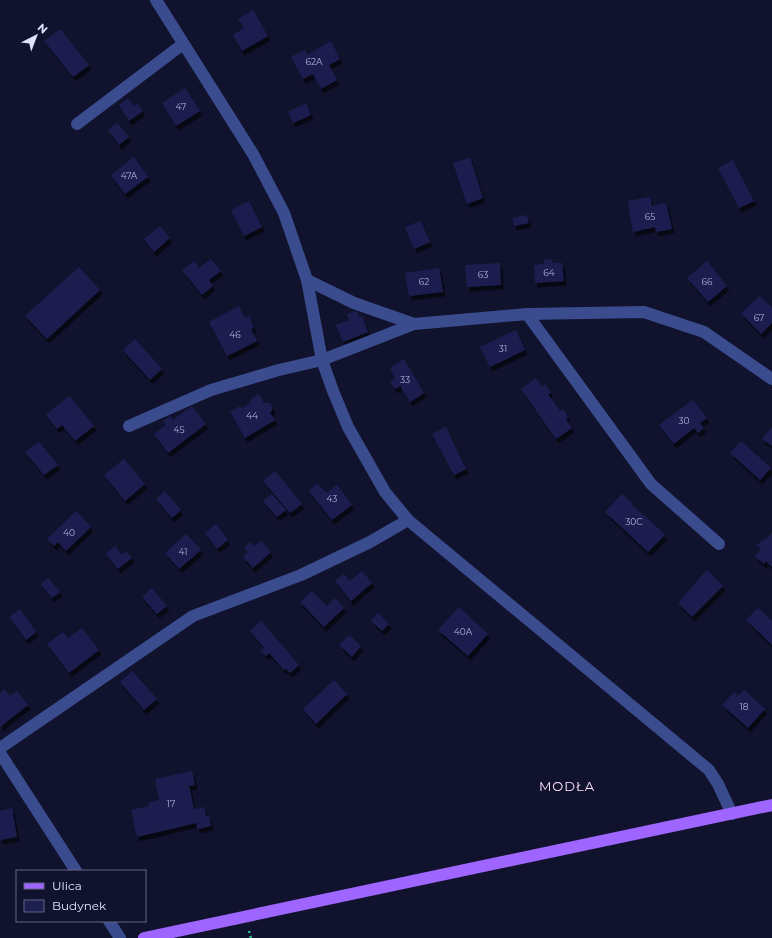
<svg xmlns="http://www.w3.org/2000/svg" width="772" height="938" font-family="Montserrat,sans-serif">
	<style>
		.building { fill: #1c1f50; filter: url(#shadow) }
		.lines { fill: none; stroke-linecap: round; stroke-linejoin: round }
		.path { stroke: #2cc595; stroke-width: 2.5; stroke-dasharray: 2 3; stroke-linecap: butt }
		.minor { stroke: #3a4c8e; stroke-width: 12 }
		.major { stroke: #9e65ff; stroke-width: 12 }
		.labels { text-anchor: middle; stroke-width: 3; stroke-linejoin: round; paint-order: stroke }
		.number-label { font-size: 9px; fill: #aeb1d3 }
		.quarter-label { font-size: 13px; letter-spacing: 1px; fill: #ffe0fc; stroke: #11132e }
	</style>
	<defs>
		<filter id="shadow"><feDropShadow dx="2.5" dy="4.5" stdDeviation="0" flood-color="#0009"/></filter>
	</defs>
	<rect width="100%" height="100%" fill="#11132e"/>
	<g class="building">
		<polygon points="253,10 268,36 242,51 233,35 244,28 238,19"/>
		<polygon points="60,29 89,65 73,77 44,41"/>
		<polygon points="331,41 340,59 329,65 337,80 321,89 313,74 303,79 291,57 305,50 307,55"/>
		<polygon points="185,88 200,111 176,126 162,103"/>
		<polygon points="128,99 134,106 137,103 143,111 129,121 119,105"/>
		<polygon points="306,103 311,115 293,123 288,112"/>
		<polygon points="117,123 129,137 119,145 108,130"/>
		<polygon points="134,157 148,177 125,194 111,175"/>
		<polygon points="470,157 483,198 467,204 453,163"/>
		<polygon points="733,160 754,201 739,208 718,168"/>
		<polygon points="650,197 652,206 666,203 672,229 656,232 655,227 633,232 628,201"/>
		<polygon points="249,201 262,227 244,236 231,210"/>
		<polygon points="527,215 529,223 514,226 512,218"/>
		<polygon points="421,221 430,242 414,249 405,227"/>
		<polygon points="160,226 170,238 154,252 144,239"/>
		<polygon points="211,259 221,271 209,280 213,286 202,295 182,270 194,261 199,268"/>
		<polygon points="552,259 552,263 562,263 564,281 535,283 534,265 544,264 543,260"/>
		<polygon points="707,261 727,286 708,302 687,278"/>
		<polygon points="500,263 501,285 467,287 465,265"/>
		<polygon points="79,267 100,290 47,339 25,316"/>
		<polygon points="439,268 443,292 409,296 405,273"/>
		<polygon points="760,296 772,308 772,323 761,334 741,313"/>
		<polygon points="239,306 245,318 249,316 254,328 251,329 257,341 227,356 209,322"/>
		<polygon points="356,311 359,317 362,316 368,332 343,342 336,325 349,320 347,314"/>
		<polygon points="516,330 525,350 490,367 480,347"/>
		<polygon points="135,339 162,369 150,380 123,350"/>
		<polygon points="404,359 424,393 410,402 400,386 395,389 390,382 395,378 390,368"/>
		<polygon points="536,378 542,387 545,384 551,393 548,394 560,411 563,409 568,417 566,419 572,428 556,439 521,389"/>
		<polygon points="259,394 264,403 270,403 273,408 270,413 275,420 245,438 230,412 240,406 242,408 251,402 250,400"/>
		<polygon points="69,396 94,426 75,441 62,425 57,429 46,415"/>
		<polygon points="693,400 707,418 700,423 704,428 698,433 694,428 674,444 659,425"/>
		<polygon points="192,406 206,424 168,453 154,434 166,425 163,421 170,416 173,420"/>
		<polygon points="446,427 466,469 454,475 432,434"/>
		<polygon points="772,427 772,446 762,439"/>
		<polygon points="741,441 771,468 760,480 730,453"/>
		<polygon points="39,442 58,465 44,475 25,452"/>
		<polygon points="124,459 145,484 125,501 104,475"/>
		<polygon points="275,471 302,504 290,513 263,481"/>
		<polygon points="317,483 326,493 337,485 352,505 332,520 309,491"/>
		<polygon points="165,491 181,510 172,518 156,499"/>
		<polygon points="272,494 286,510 277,517 263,501"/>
		<polygon points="622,494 633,504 632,505 643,515 643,514 665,535 648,552 605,512"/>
		<polygon points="76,511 91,527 66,551 58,542 54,546 47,539"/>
		<polygon points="216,524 228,540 217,549 205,533"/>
		<polygon points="772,533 772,567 766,561 764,564 755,556 761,549 757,545 764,539 765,540"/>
		<polygon points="186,534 201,550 179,569 165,553"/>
		<polygon points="261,541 271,552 253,568 243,557 248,552 244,548 250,542 255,546"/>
		<polygon points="115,546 122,555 126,551 132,558 118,569 106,554"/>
		<polygon points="707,570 723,586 692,617 678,603"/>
		<polygon points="362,571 372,583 351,601 335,581 344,574 350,581"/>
		<polygon points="48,578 60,592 52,598 41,584"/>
		<polygon points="152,588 167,606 157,614 142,597"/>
		<polygon points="312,591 327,606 335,598 344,608 324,627 300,602"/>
		<polygon points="459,607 488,634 468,656 438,630"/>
		<polygon points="758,608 772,621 772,645 746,620"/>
		<polygon points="20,609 36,632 26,640 9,617"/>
		<polygon points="378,613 389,624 382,631 371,621"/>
		<polygon points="261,621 299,665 290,673 286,669 284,670 269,653 266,656 261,651 264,648 250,631"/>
		<polygon points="82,628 99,650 69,673 47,644 63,632 68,638"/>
		<polygon points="349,635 361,646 352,657 339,645"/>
		<polygon points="132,671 157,699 144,710 120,682"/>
		<polygon points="334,680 347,694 316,724 303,709"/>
		<polygon points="5,689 10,696 17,691 28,705 0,727 0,693"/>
		<polygon points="744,690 765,709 748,728 722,705 734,692 738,696"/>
		<polygon points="192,771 195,785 189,786 194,809 204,807 206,816 209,815 211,826 198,829 196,823 137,837 131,810 149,806 148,803 159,800 155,779"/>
		<polygon points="12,808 17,837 0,840 0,811"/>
	</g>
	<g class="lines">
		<polyline class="path" points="249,931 251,938"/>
		<g class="minor">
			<polyline points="156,0 253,154 284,213 307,280 322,360 333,391 348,427 385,492 408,520 709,770 718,784 732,814"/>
			<polyline points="77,124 183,44"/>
			<polyline points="307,280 354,303 414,324"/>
			<polyline points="527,314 651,484 719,544"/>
			<polyline points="129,426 211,390 279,370 322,360 414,324 527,314 644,312 704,332 772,379"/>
			<polyline points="0,748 193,616 301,575 370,542 408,520"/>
			<polyline points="0,753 76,871"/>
			<polyline points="109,921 120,938"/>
		</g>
		<polyline class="major" points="144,938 772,805"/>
	</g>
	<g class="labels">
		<g class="number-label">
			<text x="314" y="65">62A</text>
			<text x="181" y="110">47</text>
			<text x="129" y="179">47A</text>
			<text x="650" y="220">65</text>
			<text x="549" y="276">64</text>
			<text x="483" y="278">63</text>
			<text x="424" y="285">62</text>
			<text x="707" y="285">66</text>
			<text x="759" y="321">67</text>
			<text x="235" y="338">46</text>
			<text x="503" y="352">31</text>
			<text x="405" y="383">33</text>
			<text x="252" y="419">44</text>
			<text x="684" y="424">30</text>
			<text x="179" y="433">45</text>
			<text x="332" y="502">43</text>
			<text x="634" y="525">30C</text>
			<text x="69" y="536">40</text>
			<text x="183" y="555">41</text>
			<text x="463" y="635">40A</text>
			<text x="744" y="710">18</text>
			<text x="171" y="807">17</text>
		</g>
		<g class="quarter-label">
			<text x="567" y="791">MODŁA</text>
		</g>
	</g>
	<rect x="16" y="870" width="130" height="52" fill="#11132e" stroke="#636682"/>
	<rect x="24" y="883" width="20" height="6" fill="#9e65ff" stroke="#636682"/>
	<text x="52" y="890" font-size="12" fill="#dee2ff">Ulica</text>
	<rect x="24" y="900" width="20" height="12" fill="#1c1f50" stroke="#636682"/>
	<text x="52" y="910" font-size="12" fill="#dee2ff">Budynek</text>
	<g transform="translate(36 36) rotate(42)" stroke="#11132e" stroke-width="3" paint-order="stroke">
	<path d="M0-3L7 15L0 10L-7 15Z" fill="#dee2ff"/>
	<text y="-6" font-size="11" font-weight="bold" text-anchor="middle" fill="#dee2ff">N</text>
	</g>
</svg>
